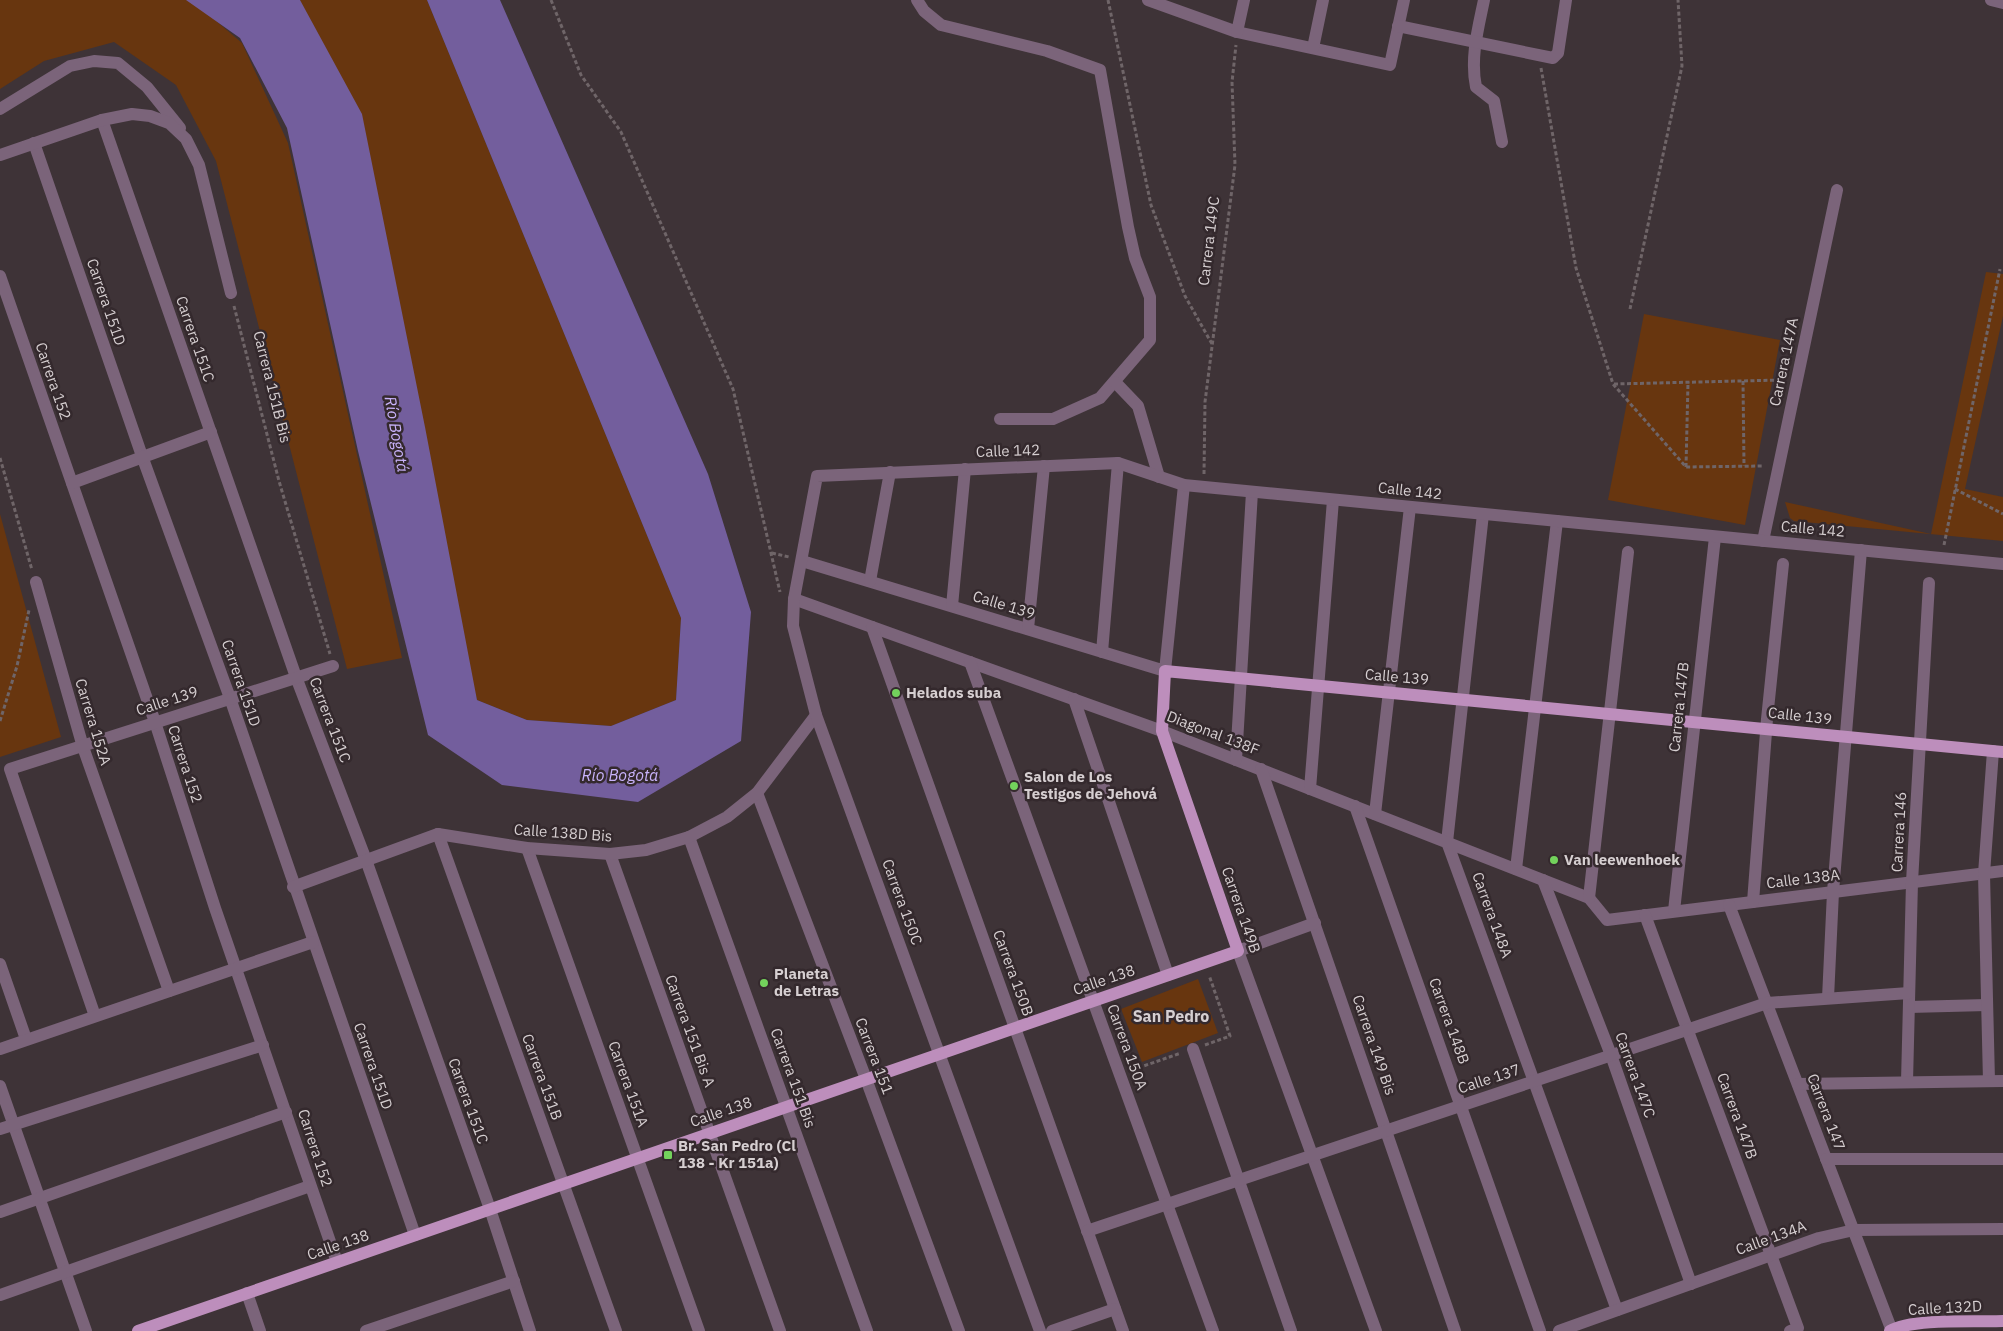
<svg xmlns="http://www.w3.org/2000/svg" width="2003" height="1331" font-family="'IBM Plex Sans',sans-serif">
	<style>
		.green { fill: #68360f }
		.water { fill: #735e9d }
		.lines { fill: none; stroke-linecap: round; stroke-linejoin: round }
		.path { stroke: #6f6568; stroke-width: 3; stroke-dasharray: 4 2.5; stroke-linecap: butt }
		.minor { stroke: #7b647a; stroke-width: 12 }
		.major { stroke: #bd8ebc; stroke-width: 12 }
		.poi-dot { fill: #73d25c; stroke: #34292d; stroke-width: 2 }
		.labels { text-anchor: middle; stroke-width: 5; stroke-linejoin: round; paint-order: stroke }
		.street-label { font-size: 15px; fill: #d6cfd1; stroke: #34292d }
		.poi-label { font-size: 15px; font-weight: bold; fill: #d6cfd1; stroke: #34292d; text-anchor: start }
		.water-label { font-size: 16px; font-style: italic; fill: #c8b2fa; stroke: #34292d }
		.neighbourhood-label { font-size: 16px; font-weight: bold; fill: #d6cfd1; stroke: #34292d }
	</style>
	<rect width="100%" height="100%" fill="#3e3337"/>
	<g class="green">
		<polygon points="0,0 189,0 201,8 242,43 288,143 402,658 347,669 216,161 176,85 114,42 44,61 0,89"/>
		<polygon points="300,0 427,0 681,618 676,700 611,726 527,720 477,700"/>
		<polygon points="1986,272 2003,274 2003,316 1965,489 2003,497 2003,541 1794,521 1790,518 1785,502 1931,534"/>
		<polygon points="1644,314 1780,340 1745,525 1608,500"/>
		<polygon points="0,514 61,737 0,757"/>
		<polygon points="1198,979 1218,1033 1142,1062 1121,1009"/>
	</g>
	<polygon class="water" points="186,0 300,0 362,114 425,427 477,700 527,720 611,726 676,700 681,618 427,0 500,0 708,474 751,612 741,741 638,802 502,785 428,735 358,451 287,128 240,38"/>
	<g class="lines">
		<g class="path">
			<polyline points="551,0 581,75 621,132 733,389 780,592"/>
			<polyline points="1108,0 1151,205 1185,296 1212,344"/>
			<polyline points="1541,68 1576,268 1613,384 1686,467 1763,466"/>
			<polyline points="234,306 279,481 330,654"/>
			<polyline points="1630,309 1682,66 1678,0"/>
			<polyline points="1743,381 1744,466"/>
			<polyline points="1614,384 1781,380"/>
			<polyline points="0,458 32,570"/>
			<polyline points="1686,467 1688,382"/>
			<polyline points="1204,474 1205,402 1235,165 1232,82 1236,45"/>
			<polyline points="1955,489 2003,514"/>
			<polyline points="1944,545 2000,269"/>
			<polyline points="772,553 789,557"/>
			<polyline points="0,721 17,666 29,610"/>
			<polyline points="1205,1045 1230,1036 1209,975"/>
			<polyline points="1132,1070 1181,1053"/>
		</g>
		<g class="minor">
			<polyline points="917,0 924,11 941,25 1047,51 1100,70 1128,227 1135,258 1150,297 1150,340 1100,398 1053,419 1000,419"/>
			<polyline points="1148,0 1237,32 1390,65 1404,0"/>
			<path d="M1484,0C1478,29 1470,58 1476,87L1494,101L1502,142"/>
			<polyline points="1991,0 2003,3"/>
			<polyline points="1398,26 1553,58 1558,53 1566,0"/>
			<polyline points="1237,32 1244,0"/>
			<polyline points="1313,48 1323,0"/>
			<polyline points="0,109 70,66 94,61 118,63 147,87 180,128"/>
			<polyline points="102,120 296,677 366,860 490,1209 530,1331"/>
			<polyline points="34,143 142,456 230,698 415,1235"/>
			<polyline points="0,155 102,120 132,114 150,116 169,123 186,139 199,165 231,293"/>
			<polyline points="0,276 155,722 215,908 337,1262"/>
			<polyline points="1115,382 1138,406 1159,477"/>
			<polyline points="72,483 211,432"/>
			<polyline points="1483,514 1447,842 1617,1310"/>
			<polyline points="1763,541 1837,190"/>
			<polyline points="802,561 1165,671 1184,485"/>
			<polyline points="870,581 890,472"/>
			<polyline points="36,582 83,747 169,991"/>
			<polyline points="794,599 1162,731 1589,898 1607,920 2003,871"/>
			<polyline points="952,606 965,469"/>
			<polyline points="872,627 1123,1331"/>
			<polyline points="1028,629 1044,466"/>
			<polyline points="1102,652 1118,463"/>
			<polyline points="970,662 1213,1331"/>
			<polyline points="1074,699 1168,975"/>
			<polyline points="1236,760 1252,492"/>
			<polyline points="1261,769 1455,1331"/>
			<polyline points="1310,789 1333,500"/>
			<polyline points="757,793 866,1079 959,1331"/>
			<polyline points="1355,806 1540,1331"/>
			<polyline points="1375,814 1410,507"/>
			<polyline points="438,834 616,1331"/>
			<polyline points="689,837 867,1331"/>
			<polyline points="527,848 699,1331"/>
			<polyline points="610,854 780,1331"/>
			<polyline points="1516,869 1557,521"/>
			<polyline points="1543,880 1611,1055 1691,1284"/>
			<polyline points="293,887 438,834 527,848 610,854 646,850 689,837 727,817 757,793 816,715"/>
			<polyline points="1589,898 1628,552"/>
			<polyline points="1753,902 1767,719 1783,564"/>
			<polyline points="1729,905 1892,1331"/>
			<polyline points="1674,911 1715,537"/>
			<polyline points="1645,915 1798,1328 1790,1331"/>
			<polyline points="1315,923 1238,951 1376,1331"/>
			<polyline points="0,964 26,1039"/>
			<polyline points="1828,998 1833,892 1861,550"/>
			<polyline points="1909,1007 1987,1005"/>
			<polyline points="95,1016 10,769 333,666"/>
			<polyline points="0,1049 313,942"/>
			<polyline points="1193,1049 1291,1331"/>
			<polyline points="1989,1081 1984,874 1993,751"/>
			<polyline points="1907,1082 1912,882 1929,583"/>
			<polyline points="1798,1084 2003,1081"/>
			<polyline points="0,1086 86,1331"/>
			<polyline points="0,1129 263,1045"/>
			<polyline points="1826,1159 2003,1159"/>
			<polyline points="0,1212 286,1112"/>
			<polyline points="1087,1231 1767,1003 1909,993"/>
			<polyline points="247,1293 260,1331"/>
			<polyline points="0,1295 310,1186"/>
			<polyline points="366,1331 514,1281"/>
			<polyline points="1040,1331 816,715 793,626 794,599 817,476 1118,463 1184,485 2003,564"/>
			<polyline points="1052,1331 1115,1309"/>
			<polyline points="1559,1331 1819,1238 1854,1230 2003,1229"/>
		</g>
		<g class="major">
			<polyline points="138,1331 1238,951 1162,731 1165,671 2003,752"/>
			<path d="M1890,1331C1912,1318 1975,1322 2003,1321"/>
		</g>
	</g>
	<g class="poi-dot">
		<circle cx="896" cy="693" r="5"/>
		<circle cx="1014" cy="786" r="5"/>
		<circle cx="1554" cy="860" r="5"/>
		<circle cx="764" cy="983" r="5"/>
		<rect x="663" y="1150" width="10" height="10" rx="2.5"/>
	</g>
	<g class="labels">
		<g class="street-label">
			<text transform="translate(1209 241) rotate(-83)" y="5">Carrera 149C</text>
			<text transform="translate(106 302) rotate(71)" y="5">Carrera 151D</text>
			<text transform="translate(195 339) rotate(71)" y="5">Carrera 151C</text>
			<text transform="translate(1784 362) rotate(-78)" y="5">Carrera 147A</text>
			<text transform="translate(53 381) rotate(71)" y="5">Carrera 152</text>
			<text transform="translate(272 387) rotate(76)" y="5">Carrera 151B Bis</text>
			<text transform="translate(1008 451) rotate(-2)" y="5">Calle 142</text>
			<text transform="translate(1410 491) rotate(6)" y="5">Calle 142</text>
			<text transform="translate(1813 529) rotate(5)" y="5">Calle 142</text>
			<text transform="translate(1004 605) rotate(17)" y="5">Calle 139</text>
			<text transform="translate(1397 677) rotate(5)" y="5">Calle 139</text>
			<text transform="translate(241 683) rotate(71)" y="5">Carrera 151D</text>
			<text transform="translate(167 701) rotate(-18)" y="5">Calle 139</text>
			<text transform="translate(1679 707) rotate(-84)" y="5">Carrera 147B</text>
			<text transform="translate(1800 716) rotate(6)" y="5">Calle 139</text>
			<text transform="translate(330 720) rotate(69)" y="5">Carrera 151C</text>
			<text transform="translate(93 722) rotate(73)" y="5">Carrera 152A</text>
			<text transform="translate(1213 733) rotate(21)" y="5">Diagonal 138F</text>
			<text transform="translate(185 764) rotate(72)" y="5">Carrera 152</text>
			<text transform="translate(1899 832) rotate(-87)" y="5">Carrera 146</text>
			<text transform="translate(563 833) rotate(4)" y="5">Calle 138D Bis</text>
			<text transform="translate(1803 879) rotate(-7)" y="5">Calle 138A</text>
			<text transform="translate(902 902) rotate(70)" y="5">Carrera 150C</text>
			<text transform="translate(1241 910) rotate(71)" y="5">Carrera 149B</text>
			<text transform="translate(1492 915) rotate(70)" y="5">Carrera 148A</text>
			<text transform="translate(1013 973) rotate(70)" y="5">Carrera 150B</text>
			<text transform="translate(1104 980) rotate(-19)" y="5">Calle 138</text>
			<text transform="translate(1449 1021) rotate(70)" y="5">Carrera 148B</text>
			<text transform="translate(690 1031) rotate(70)" y="5">Carrera 151 Bis A</text>
			<text transform="translate(1374 1045) rotate(71)" y="5">Carrera 149 Bis</text>
			<text transform="translate(1127 1047) rotate(70)" y="5">Carrera 150A</text>
			<text transform="translate(874 1056) rotate(69)" y="5">Carrera 151</text>
			<text transform="translate(373 1066) rotate(71)" y="5">Carrera 151D</text>
			<text transform="translate(1635 1075) rotate(70)" y="5">Carrera 147C</text>
			<text transform="translate(542 1077) rotate(70)" y="5">Carrera 151B</text>
			<text transform="translate(793 1078) rotate(70)" y="5">Carrera 151 Bis</text>
			<text transform="translate(1489 1079) rotate(-18)" y="5">Calle 137</text>
			<text transform="translate(628 1084) rotate(70)" y="5">Carrera 151A</text>
			<text transform="translate(468 1101) rotate(70)" y="5">Carrera 151C</text>
			<text transform="translate(721 1112) rotate(-19)" y="5">Calle 138</text>
			<text transform="translate(1826 1112) rotate(69)" y="5">Carrera 147</text>
			<text transform="translate(1737 1116) rotate(70)" y="5">Carrera 147B</text>
			<text transform="translate(315 1148) rotate(72)" y="5">Carrera 152</text>
			<text transform="translate(1771 1238) rotate(-20)" y="5">Calle 134A</text>
			<text transform="translate(338 1245) rotate(-19)" y="5">Calle 138</text>
			<text transform="translate(1945 1308) rotate(-3)" y="5">Calle 132D</text>
		</g>
		<g class="poi-label">
			<text x="906" y="698">Helados suba</text>
			<text x="1024" y="782">Salon de Los<tspan x="1024" dy="17">Testigos de Jehová</tspan></text>
			<text x="1564" y="865">Van leewenhoek</text>
			<text x="774" y="979">Planeta<tspan x="774" dy="17">de Letras</tspan></text>
			<text x="678" y="1151">Br. San Pedro (Cl<tspan x="678" dy="17">138 - Kr 151a)</tspan></text>
		</g>
		<g class="water-label">
			<text transform="translate(397 434) rotate(80)" y="6">Río Bogotá</text>
			<text x="620" y="781">Río Bogotá</text>
		</g>
		<g class="neighbourhood-label">
			<text x="1171" y="1022">San Pedro</text>
		</g>
	</g>
</svg>
